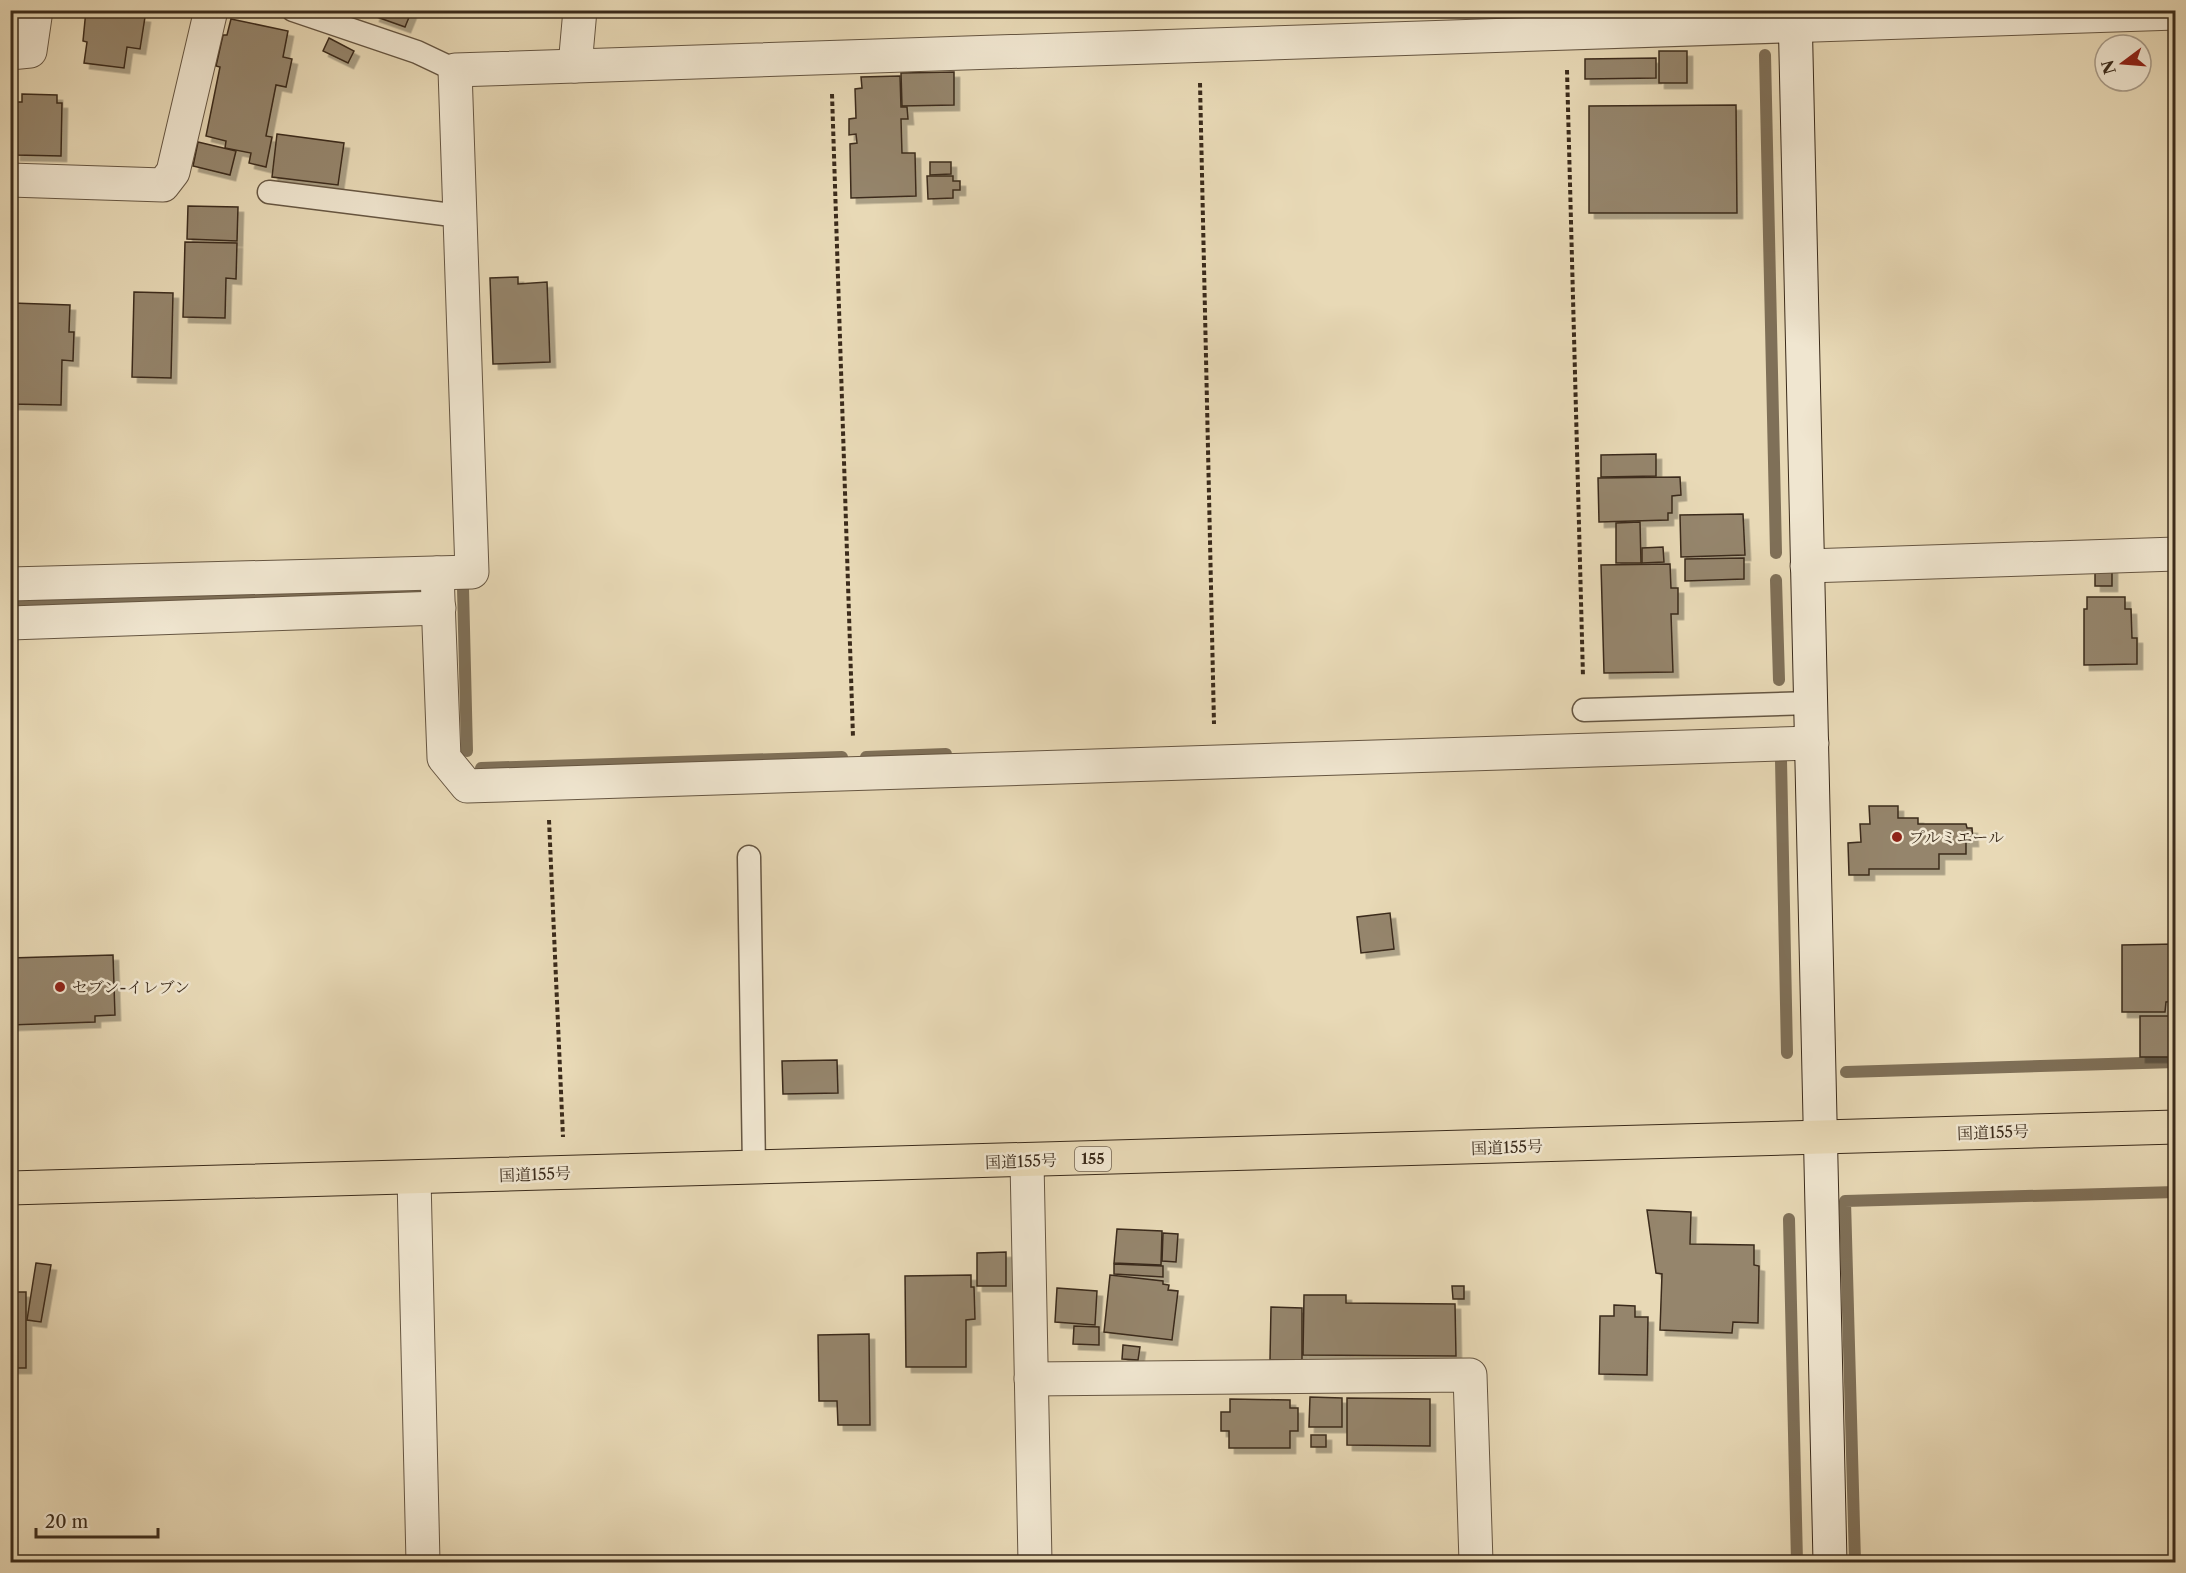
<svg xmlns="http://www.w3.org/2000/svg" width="2186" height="1573" font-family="'Libre Caslon Text','Noto Serif JP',serif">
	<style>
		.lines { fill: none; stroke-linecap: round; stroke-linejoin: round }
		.stream { stroke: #7f7058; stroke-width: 12 }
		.building { fill: #95856c; stroke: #3b2b1b; stroke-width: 1.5; filter: url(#shadow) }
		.lane-casing { stroke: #665642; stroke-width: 25 }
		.street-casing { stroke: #665642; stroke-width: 35 }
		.secondary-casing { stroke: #3b2b1b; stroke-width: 35 }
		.highway-casing { stroke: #3b2b1b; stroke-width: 35 }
		.path { stroke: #3b2b1b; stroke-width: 4; stroke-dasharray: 4.5 3; stroke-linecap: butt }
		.lane { stroke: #f0e6d0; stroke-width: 22 }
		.street { stroke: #f0e6d0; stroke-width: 33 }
		.secondary { stroke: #f0e6d0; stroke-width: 33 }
		.highway { stroke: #e8d9b6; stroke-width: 33 }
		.poi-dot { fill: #8f2418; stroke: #f0e6d0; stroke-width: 2 }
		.labels { text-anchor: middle; stroke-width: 5; stroke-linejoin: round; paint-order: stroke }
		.shield { fill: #f0e6d0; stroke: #716351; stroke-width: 1.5 }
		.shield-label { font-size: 15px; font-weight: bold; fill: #3b2b1b }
		.poi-label { font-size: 16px; fill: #3b2b1b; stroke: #f0e6d0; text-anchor: start }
		.street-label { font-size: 16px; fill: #3b2b1b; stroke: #f0e6d0 }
	</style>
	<defs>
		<filter id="shadow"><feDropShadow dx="5.5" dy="5.5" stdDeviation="0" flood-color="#0004"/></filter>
	</defs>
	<rect width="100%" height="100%" fill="#e8d9b6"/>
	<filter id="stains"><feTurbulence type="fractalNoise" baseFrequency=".00333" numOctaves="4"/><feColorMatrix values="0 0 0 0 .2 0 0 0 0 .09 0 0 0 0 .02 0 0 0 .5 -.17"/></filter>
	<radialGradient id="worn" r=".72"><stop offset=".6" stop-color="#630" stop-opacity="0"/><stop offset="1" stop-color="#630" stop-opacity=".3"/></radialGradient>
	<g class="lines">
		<g class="stream">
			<polyline points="1765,55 1776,553"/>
			<polyline points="1776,580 1779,680"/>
			<polyline points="463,588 467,751"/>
			<polyline points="10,604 415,592"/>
			<polyline points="866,757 946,754"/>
			<polyline points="1781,760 1787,1053"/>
			<polyline points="481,768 842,757"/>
			<polyline points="1846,1072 2176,1062"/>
			<polyline points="1789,1219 1797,1562"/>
			<polyline points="1855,1562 1845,1201 2176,1192"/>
		</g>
	</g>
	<g class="building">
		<polygon points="86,10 145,17 140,49 127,47 124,68 84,63 87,42 83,41"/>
		<polygon points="376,10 412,10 405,27 374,16"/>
		<polygon points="231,19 288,31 283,57 292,59 286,87 276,85 266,136 272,137 266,167 249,163 251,153 225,148 226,141 206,136 220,67 216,66 223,35 227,35"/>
		<polygon points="329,38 354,51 348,63 323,51"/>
		<rect x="1659" y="51" width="28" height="32"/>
		<polygon points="1656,58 1656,78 1585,79 1585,59"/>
		<polygon points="954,72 954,105 902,106 901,73"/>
		<polygon points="900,76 901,107 907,107 908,119 901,119 902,153 915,153 916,196 851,198 850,144 857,143 856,134 849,135 849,119 856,118 855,89 862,88 861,77"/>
		<polygon points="22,94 57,95 57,103 62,103 61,156 15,155 16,102 22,102"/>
		<polygon points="1736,105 1737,213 1589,213 1589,106"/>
		<polygon points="277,134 344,143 338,185 272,177"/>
		<polygon points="198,142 236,151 230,175 193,166"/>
		<polygon points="930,162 951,162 951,174 930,175"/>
		<polygon points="927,176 953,176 953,181 960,181 960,190 953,190 953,198 928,199"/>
		<polygon points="188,206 238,207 237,241 187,239"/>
		<polygon points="185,242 237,243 236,279 226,278 225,318 183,317"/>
		<polygon points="518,277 518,284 547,282 550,362 493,364 490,278"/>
		<polygon points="134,292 173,293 171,378 132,377"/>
		<polygon points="12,303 70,305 69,332 74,332 73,361 62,360 61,405 10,404"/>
		<polygon points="1656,454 1656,476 1601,477 1601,455"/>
		<polygon points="1680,477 1681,495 1672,496 1672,513 1668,513 1668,520 1599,522 1598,478"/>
		<polygon points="1743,514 1745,555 1681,557 1680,515"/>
		<polygon points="1640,522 1641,563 1616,563 1616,523"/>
		<polygon points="1663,547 1664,562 1642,563 1642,548"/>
		<polygon points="1744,558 1744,579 1685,581 1685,559"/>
		<polygon points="1670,564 1671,588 1678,588 1678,614 1671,614 1673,672 1604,673 1601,565"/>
		<rect x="2095" y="568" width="17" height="18"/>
		<polygon points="2087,597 2125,597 2125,609 2131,609 2132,638 2137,638 2137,664 2084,665 2084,609 2087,609"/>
		<polygon points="1869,806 1898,806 1898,818 1918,818 1918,824 1966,824 1967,828 1972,828 1973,841 1966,841 1966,854 1939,854 1939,869 1869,869 1869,875 1849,875 1848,843 1861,842 1860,824 1870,824"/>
		<polygon points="1390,913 1394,949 1361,953 1357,917"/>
		<polygon points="2176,944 2176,1001 2166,1002 2165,1012 2122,1012 2122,945"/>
		<polygon points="113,955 115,1015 95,1016 95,1022 10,1025 10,958"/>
		<rect x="2140" y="1016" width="35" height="41"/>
		<polygon points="837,1060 838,1093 783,1094 782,1061"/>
		<polygon points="1647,1210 1691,1212 1690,1244 1754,1245 1754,1265 1759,1266 1758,1323 1733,1322 1732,1333 1660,1330 1662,1274 1656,1273"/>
		<polygon points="1117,1229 1162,1231 1161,1265 1114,1263"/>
		<polygon points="1163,1233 1178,1234 1176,1262 1162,1261"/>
		<polygon points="1006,1252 1006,1286 977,1286 977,1253"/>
		<polygon points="36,1263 51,1265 41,1322 27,1320"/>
		<polygon points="1114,1264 1163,1266 1163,1277 1114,1274"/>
		<polygon points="971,1275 971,1287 974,1287 975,1319 966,1320 966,1367 906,1367 905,1276"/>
		<polygon points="1110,1275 1163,1281 1163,1284 1169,1285 1168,1290 1178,1291 1172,1340 1104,1332"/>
		<polygon points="1452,1286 1464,1286 1464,1299 1453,1299"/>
		<polygon points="1057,1288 1097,1291 1095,1325 1055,1322"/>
		<rect x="10" y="1292" width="16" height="76"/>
		<polygon points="1304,1295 1346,1295 1346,1303 1455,1304 1456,1356 1303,1355"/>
		<polygon points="1614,1305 1635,1306 1635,1317 1648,1317 1647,1375 1599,1374 1600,1316 1614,1316"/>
		<polygon points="1271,1307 1302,1308 1302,1360 1270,1360"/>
		<polygon points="1074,1326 1099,1327 1099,1345 1073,1344"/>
		<polygon points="869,1334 870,1425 838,1425 837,1401 819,1401 818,1335"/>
		<polygon points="1123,1345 1140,1347 1138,1360 1122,1359"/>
		<polygon points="1310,1397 1342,1398 1342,1427 1309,1427"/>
		<polygon points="1347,1398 1430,1399 1430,1446 1347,1445"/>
		<polygon points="1230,1399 1290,1400 1290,1408 1298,1408 1298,1431 1290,1431 1290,1448 1229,1448 1229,1431 1221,1431 1221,1412 1230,1412"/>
		<rect x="1311" y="1435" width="15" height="12"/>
	</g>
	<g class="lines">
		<g class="lane-casing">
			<g id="lane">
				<polyline points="293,10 417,52 455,70"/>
				<polyline points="269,192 460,216"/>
				<polyline points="1584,710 1811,703"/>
				<polyline points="749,857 754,1168"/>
			</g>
		</g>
		<g class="street-casing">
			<g id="street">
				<polyline points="10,53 30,51 36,10"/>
				<polyline points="575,66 580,10"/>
				<polyline points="10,180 163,185 173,172 211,10"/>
				<polyline points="1807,566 2176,554"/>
				<polyline points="437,573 444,758 467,786 1812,743"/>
				<polyline points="10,584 472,572 455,70 2176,13"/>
				<polyline points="10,623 439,608"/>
				<polyline points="1027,1161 1035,1562"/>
				<polyline points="414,1178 423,1562"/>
				<polyline points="1031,1379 1470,1375 1476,1562"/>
			</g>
		</g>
		<g class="secondary-casing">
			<polyline id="secondary" points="1795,10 1830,1562"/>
		</g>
		<g class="highway-casing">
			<polyline id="highway" points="10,1188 2176,1127"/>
		</g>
		<g class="path">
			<polyline points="1567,70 1583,677"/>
			<polyline points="1200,83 1214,724"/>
			<polyline points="832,94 853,737"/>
			<polyline points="549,820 563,1137"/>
		</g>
		<use href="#lane" class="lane"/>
		<use href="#street" class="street"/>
		<use href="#secondary" class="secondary"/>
		<use href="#highway" class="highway"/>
	</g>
	<g class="poi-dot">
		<circle cx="1897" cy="837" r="6"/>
		<circle cx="60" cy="987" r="6"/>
	</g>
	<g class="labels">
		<rect class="shield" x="1075" y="1147" width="36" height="24" rx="4.5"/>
		<g class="shield-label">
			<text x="1093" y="1164">155</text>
		</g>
		<g class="poi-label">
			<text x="1909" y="843">プルミエール</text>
			<text x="72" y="993">セブン-イレブン</text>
		</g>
		<g class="street-label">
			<text transform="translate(1993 1132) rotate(-2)" y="6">国道155号</text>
			<text transform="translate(1507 1147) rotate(-2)" y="6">国道155号</text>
			<text transform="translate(1021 1161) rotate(-2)" y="6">国道155号</text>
			<text transform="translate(535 1174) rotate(-2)" y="6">国道155号</text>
		</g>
	</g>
	<rect width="2186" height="1573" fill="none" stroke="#e8d9b6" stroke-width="36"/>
	<rect x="12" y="12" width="2162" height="1549" fill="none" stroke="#3b2b1b" stroke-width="3"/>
	<rect x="18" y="18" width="2150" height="1537" fill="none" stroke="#3b2b1b" stroke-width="1.5"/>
	<g transform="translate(2123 63) rotate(254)"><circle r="28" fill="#f0e6d0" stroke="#a89b88" stroke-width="1.5"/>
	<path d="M0-4.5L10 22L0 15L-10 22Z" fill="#8f2418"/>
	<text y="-9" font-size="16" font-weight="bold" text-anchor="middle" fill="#3b2b1b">N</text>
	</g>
	<path d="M36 1528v9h122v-9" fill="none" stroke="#3b2b1b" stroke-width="3"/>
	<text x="45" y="1528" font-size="18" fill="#3b2b1b" stroke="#f0e6d0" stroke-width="4.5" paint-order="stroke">20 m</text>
	<rect width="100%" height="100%" filter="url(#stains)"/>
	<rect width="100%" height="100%" fill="url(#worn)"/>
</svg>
